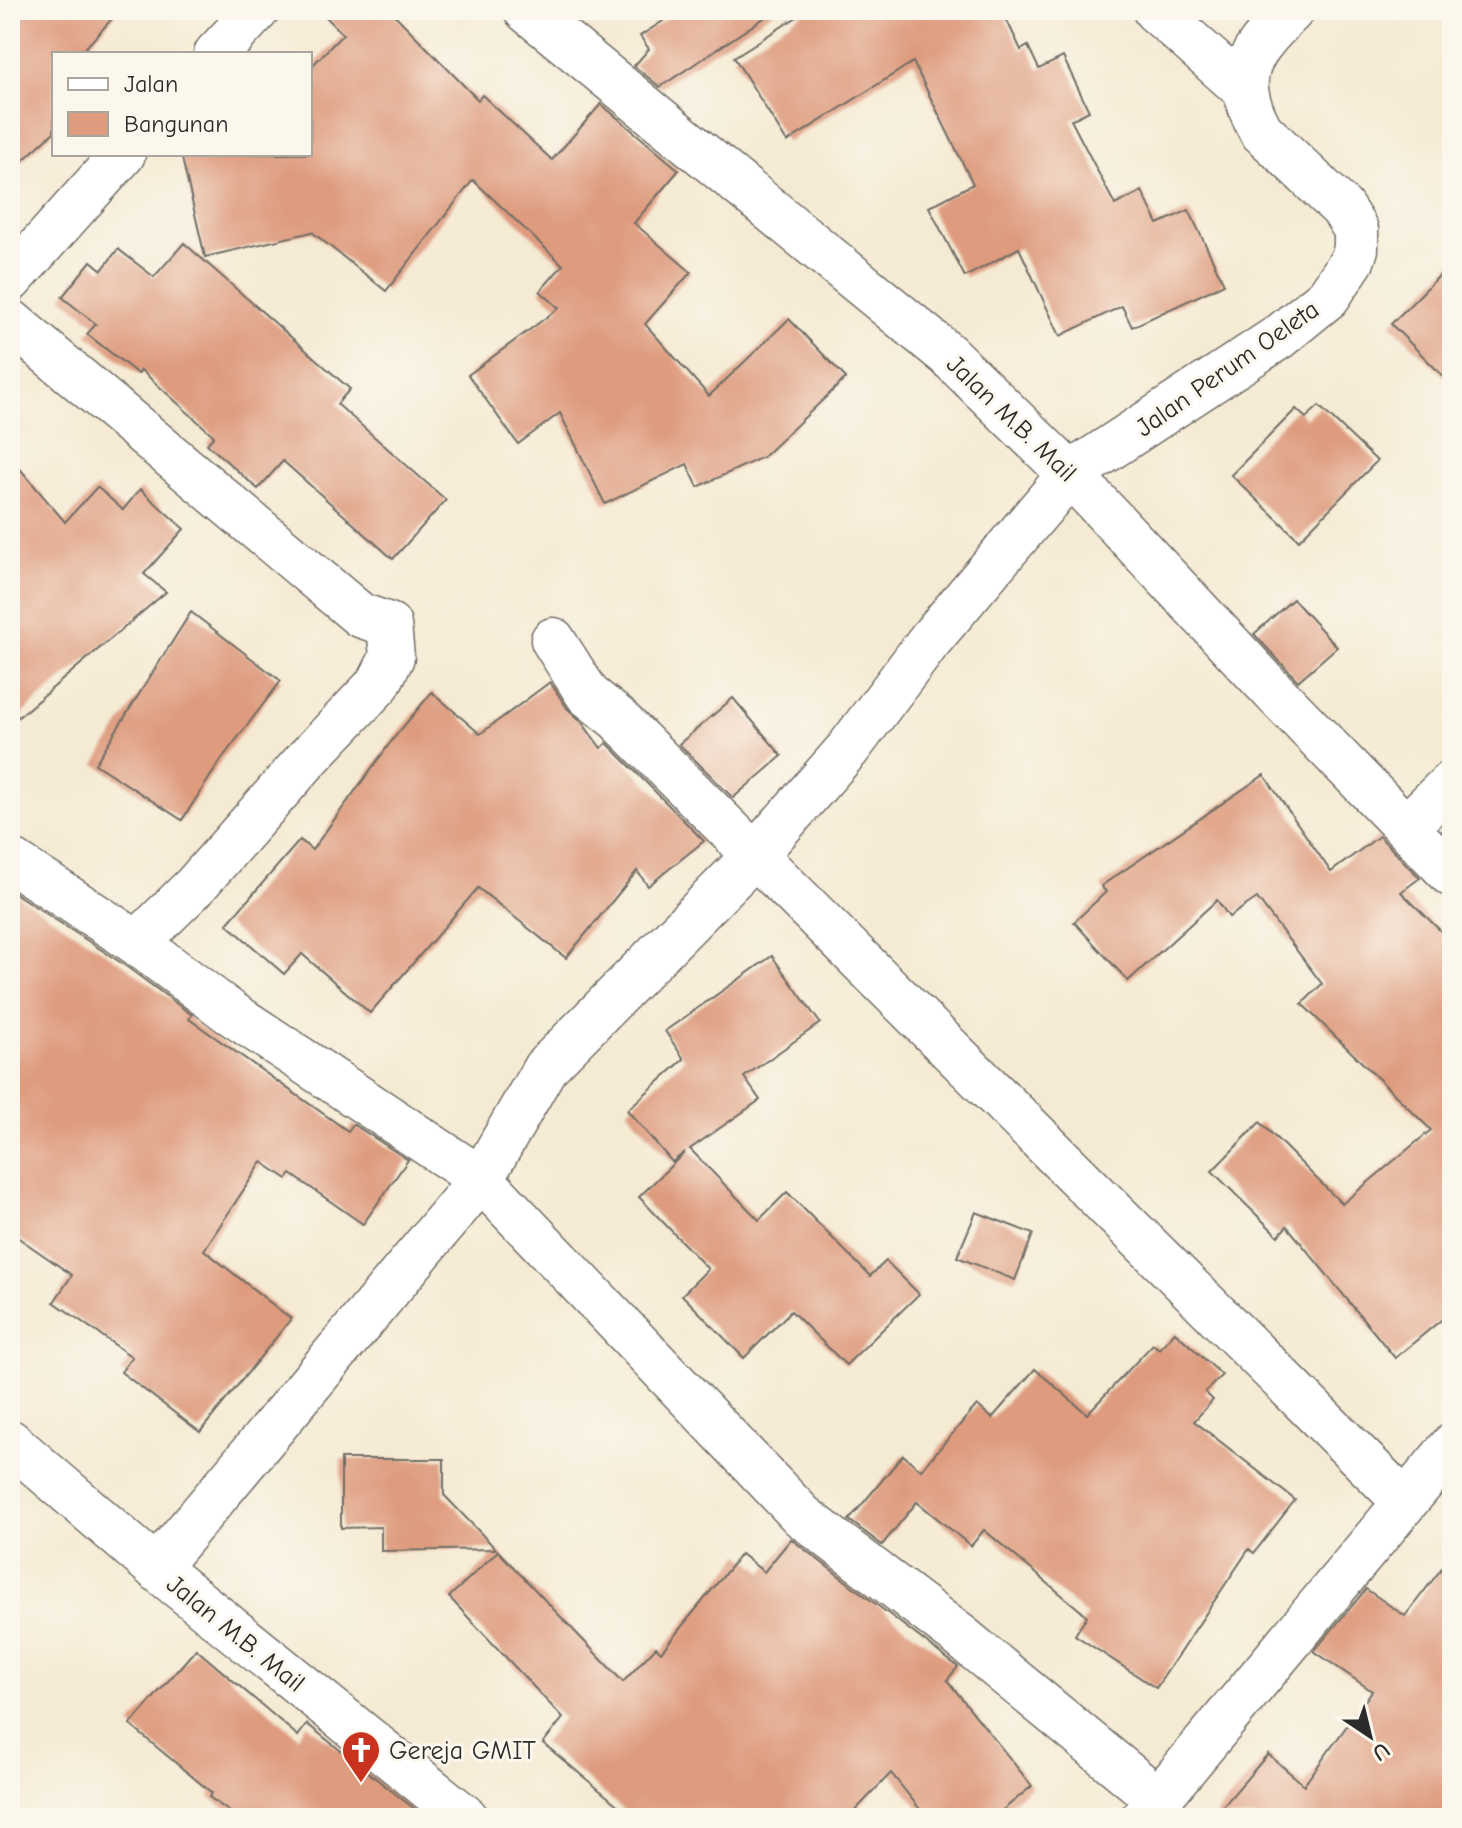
<svg xmlns="http://www.w3.org/2000/svg" width="1462" height="1828" font-family="'Comic Neue',sans-serif">
	<style>
		.building { fill: #de9b7e }
		.lines { fill: none; stroke-linecap: round; stroke-linejoin: round }
		.minor-casing { stroke: #726e66; stroke-width: 47 }
		.tertiary-casing { stroke: #726e66; stroke-width: 47 }
		.minor { stroke: #fff; stroke-width: 44 }
		.tertiary { stroke: #fff; stroke-width: 44 }
		.labels { text-anchor: middle; stroke-width: 6; stroke-linejoin: round; paint-order: stroke }
		.street-label { font-size: 26px; fill: #2b2b2b; stroke: #fbf7ec }
		.poi-label { font-size: 26px; fill: #2b2b2b; stroke: #fbf7ec; text-anchor: start }
	</style>
	<rect width="100%" height="100%" fill="#fbf7ec"/>
	<filter id="ink" filterUnits="userSpaceOnUse"><feTurbulence type="fractalNoise" baseFrequency=".0125" numOctaves="2"/><feDisplacementMap in="SourceGraphic" scale="16" xChannelSelector="R" yChannelSelector="G"/><feConvolveMatrix kernelMatrix="1 2 1 2 8 2 1 2 1" color-interpolation-filters="sRGB"/></filter>
	<filter id="wash" filterUnits="userSpaceOnUse"><feTurbulence type="fractalNoise" baseFrequency=".006" numOctaves="4" result="noise"/><feDisplacementMap in="SourceGraphic" scale="32" xChannelSelector="R" yChannelSelector="G"/><feGaussianBlur stdDeviation="1.8" result="paint"/><feColorMatrix in="noise" values="0 0 0 0 0 0 0 0 0 0 0 0 0 0 0 0 0 1.4 0 .05"/><feComposite in="paint" operator="in"/></filter>
	<g filter="url(#wash)">
		<rect width="100%" height="100%" fill="#f5ead3"/>
		<g id="blocks">
			<g class="building">
				<polygon points="10,10 120,10 80,54 54,54 54,132 10,172"/>
				<polygon points="319,10 390,10 478,100 482,95 552,160 601,104 679,170 634,223 691,272 645,324 709,396 789,319 846,378 763,457 698,487 687,464 605,504 560,413 518,444 468,375 559,308 540,291 563,265 473,180 386,291 312,232 205,257 181,154 310,154 310,68 343,34"/>
				<polygon points="680,10 776,10 660,87 634,66 649,49 640,36"/>
				<polygon points="808,10 1002,10 1021,50 1028,46 1039,69 1063,57 1089,111 1071,120 1115,205 1142,191 1158,224 1189,210 1224,284 1132,327 1122,306 1060,336 1019,248 965,277 929,207 973,184 913,62 787,142 734,57"/>
				<polygon points="184,243 350,389 337,404 446,500 393,559 283,461 258,489 207,444 214,436 141,370 138,374 87,334 96,324 62,297 91,261 102,270 118,249 154,277"/>
				<polygon points="1452,263 1452,385 1391,324"/>
				<polygon points="1319,406 1377,461 1299,540 1231,475 1296,409 1306,418"/>
				<polygon points="10,457 65,522 97,487 123,510 140,489 184,529 144,574 166,592 10,724"/>
				<polygon points="1293,599 1337,647 1298,681 1254,634"/>
				<polygon points="191,612 281,681 223,757 182,820 95,764"/>
				<polygon points="550,682 567,708 580,720 601,748 607,743 704,841 648,886 637,871 566,958 478,888 370,1013 302,954 284,974 227,924 300,840 312,850 393,739 432,692 480,734"/>
				<polygon points="733,698 782,756 733,798 679,744"/>
				<polygon points="1264,775 1331,872 1379,836 1420,878 1401,892 1452,942 1452,1311 1395,1358 1287,1226 1278,1236 1212,1171 1260,1122 1342,1204 1431,1130 1302,1004 1322,984 1257,898 1229,917 1217,900 1128,981 1074,922 1106,892 1101,886"/>
				<polygon points="10,890 123,964 192,1015 189,1019 348,1131 353,1124 408,1160 363,1224 291,1174 287,1179 262,1162 204,1250 291,1319 200,1432 121,1372 132,1357 54,1302 72,1275 10,1232"/>
				<polygon points="772,956 820,1023 744,1077 760,1100 690,1149 759,1220 787,1192 870,1276 886,1261 919,1294 846,1365 791,1311 744,1358 682,1295 708,1269 639,1197 685,1152 672,1162 627,1110 684,1059 665,1031"/>
				<polygon points="976,1212 1033,1234 1015,1280 957,1257"/>
				<polygon points="1175,1332 1222,1375 1205,1392 1213,1400 1194,1421 1295,1500 1254,1553 1249,1549 1156,1688 1075,1635 1087,1616 984,1530 971,1546 917,1502 882,1545 849,1520 903,1455 921,1470 977,1405 992,1418 1035,1369 1087,1414 1153,1344 1159,1349"/>
				<polygon points="341,1459 444,1459 444,1495 496,1549 381,1551 381,1527 341,1528"/>
				<polygon points="791,1539 958,1667 947,1680 1032,1786 993,1818 927,1818 891,1773 848,1818 633,1818 543,1743 563,1718 449,1597 498,1551 623,1682 656,1647 661,1652 741,1554 764,1572"/>
				<polygon points="1452,1555 1452,1818 1213,1818 1268,1754 1304,1785 1372,1691 1314,1651 1366,1589 1405,1616"/>
				<polygon points="196,1649 298,1736 307,1724 426,1818 238,1818 209,1797 212,1793 130,1725"/>
			</g>
		</g>
	</g>
	<g filter="url(#ink)">
		<use href="#blocks" fill-opacity="0" stroke="#726e66" stroke-width="2"/>
		<g class="lines">
			<g class="minor-casing">
				<g id="minor">
					<polyline points="1155,10 1245,90"/>
					<polyline points="216,54 257,10"/>
					<polyline points="10,280 123,154"/>
					<polyline points="10,321 360,615 389,625 392,657 379,683 307,759 194,887 137,943"/>
					<polyline points="553,640 588,695 617,718 1405,1502"/>
					<polyline points="1406,827 1452,782"/>
					<polyline points="10,860 137,943 231,1013 481,1179 802,1516 960,1636 1158,1799"/>
					<polyline points="156,1568 481,1179 545,1068 755,855 848,749 929,641 1070,474 947,354 526,10"/>
					<polyline points="1143,1818 1452,1446"/>
				</g>
			</g>
			<g class="tertiary-casing">
				<g id="tertiary">
					<path d="M1292,10C1251,51 1229,73 1261,131L1342,208L1356,230V249L1352,261L1328,297L1279,337L1070,474L1274,692L1452,875"/>
					<polyline points="10,1442 156,1568 466,1818"/>
				</g>
			</g>
			<use href="#minor" class="minor"/>
			<use href="#tertiary" class="tertiary"/>
		</g>
	</g>
	<defs>
		<g id="church-pin" transform="scale(2)"><path d="M0 17L-7.5 6A9.5 9.5 0 1 1 7.5 6Z" fill="#c8321e" stroke="#fbf7ec"/><path d="M-1.2-6h2.4v3.5h3.3v2.4h-3.3V6h-2.4V-.1h-3.3v-2.4h3.3Z" fill="#fff"/></g>
	</defs>
	<g fill-rule="evenodd">
		<use href="#church-pin" x="361" y="1750"/>
	</g>
	<g class="labels">
		<g class="street-label">
			<text transform="translate(1227 368) rotate(-35)" y="9">Jalan Perum Oeleta</text>
			<text transform="translate(1012 418) rotate(44)" y="9">Jalan M.B. Mail</text>
			<text transform="translate(236 1633) rotate(39)" y="9">Jalan M.B. Mail</text>
		</g>
		<g class="poi-label">
			<text x="389" y="1759">Gereja GMIT</text>
		</g>
	</g>
	<rect width="1462" height="1828" fill="none" stroke="#fbf7ec" stroke-width="40"/>
	<rect x="52" y="52" width="260" height="104" fill="#fbf7ec" stroke="#a8a59f" stroke-width="2"/>
	<rect x="68" y="78" width="40" height="12" fill="#ffffff" stroke="#a8a59f" stroke-width="2"/>
	<text x="124" y="92" font-size="24" fill="#2b2b2b">Jalan</text>
	<rect x="68" y="112" width="40" height="24" fill="#de9b7e" stroke="#a8a59f" stroke-width="2"/>
	<text x="124" y="132" font-size="24" fill="#2b2b2b">Bangunan</text>
	<g transform="translate(1370 1736) rotate(145)" stroke="#fbf7ec" stroke-width="6" paint-order="stroke">
	<path d="M0-6L14 30L0 20L-14 30Z" fill="#2b2b2b"/>
	<text y="-12" font-size="22" font-weight="bold" text-anchor="middle" fill="#2b2b2b">U</text>
	</g>
</svg>
